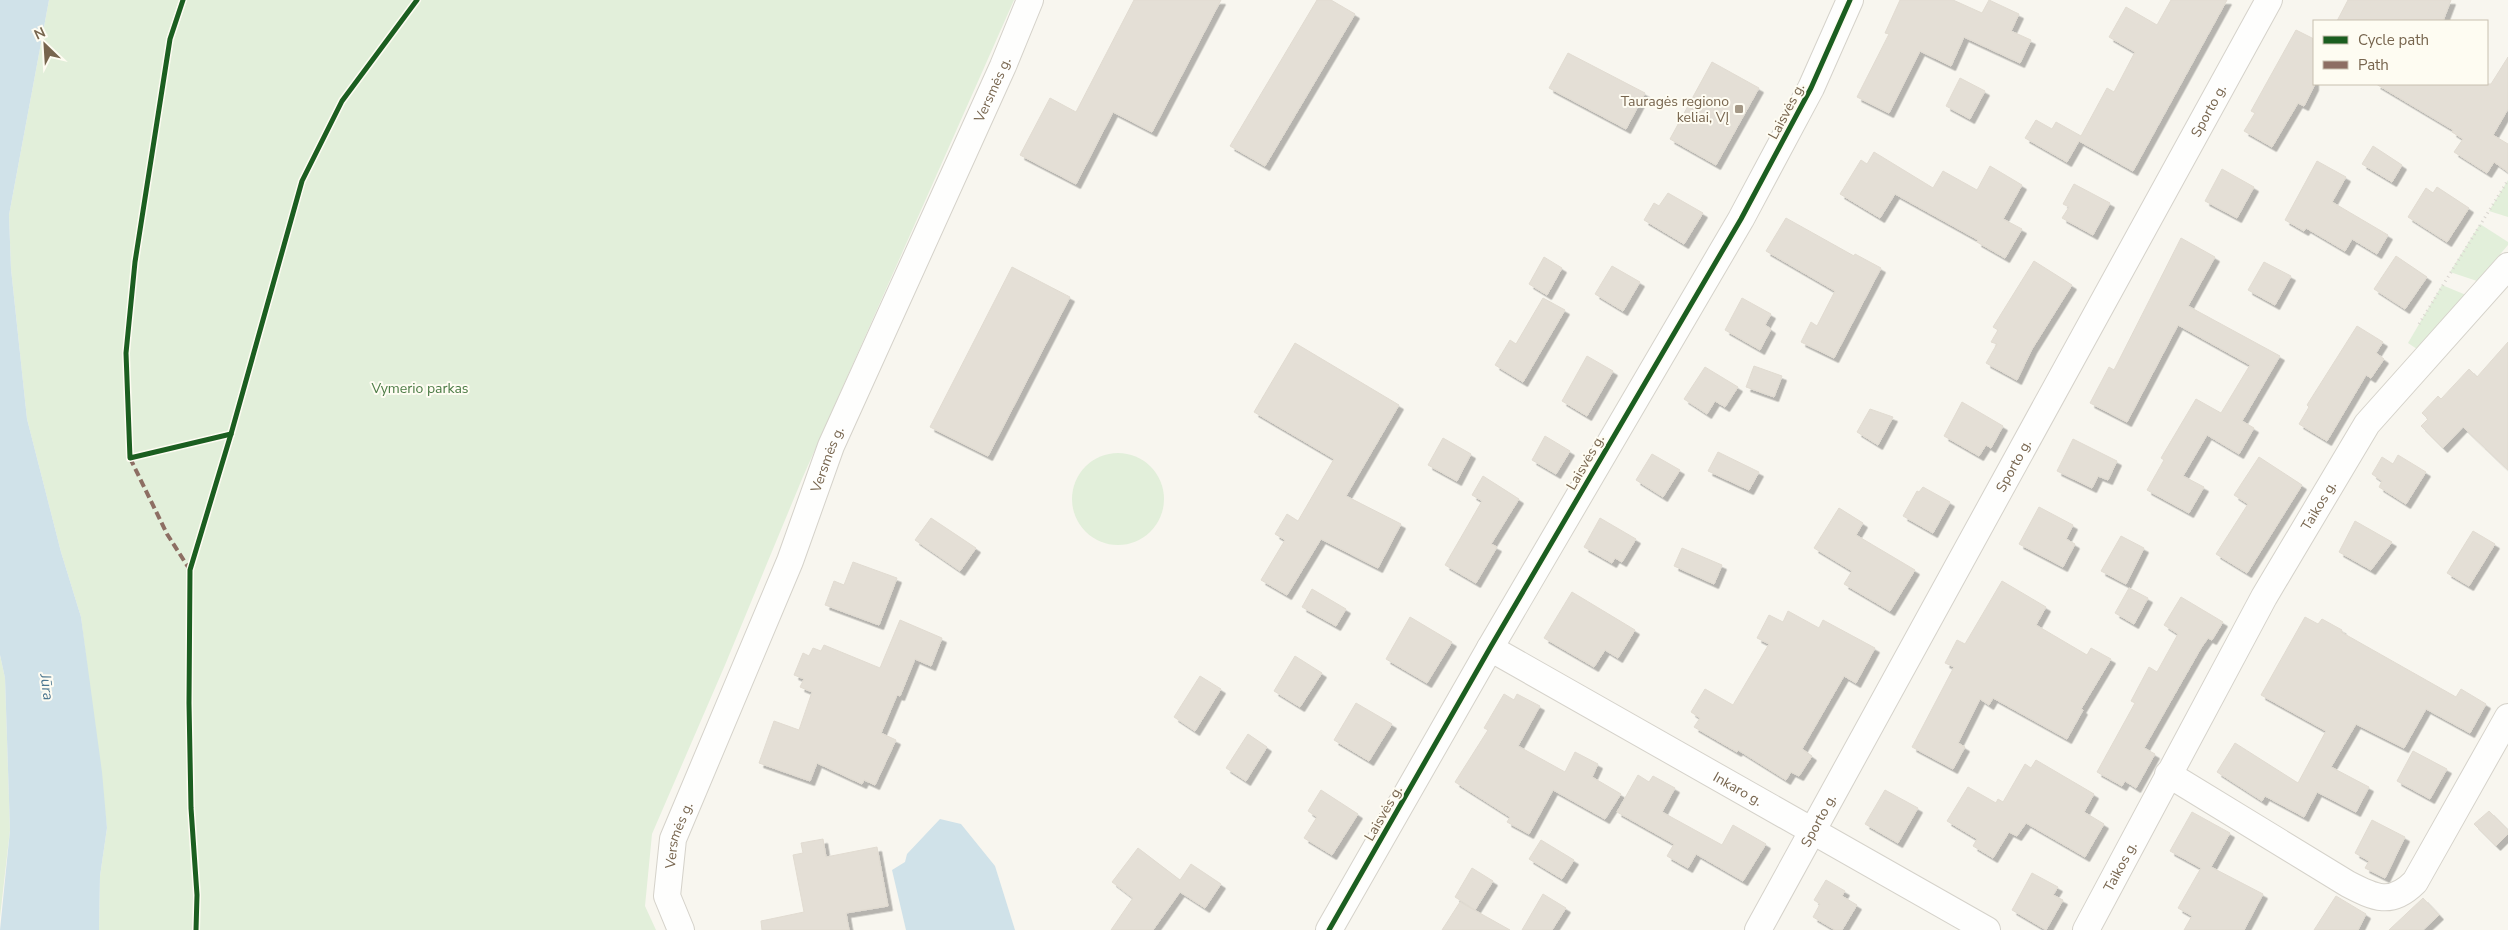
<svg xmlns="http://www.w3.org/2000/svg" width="2508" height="930" font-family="'Nunito Sans',sans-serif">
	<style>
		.green { fill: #e2efda }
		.water { fill: #d0e2e9 }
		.building { fill: #e4dfd6; stroke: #e1dbd1; filter: url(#shadow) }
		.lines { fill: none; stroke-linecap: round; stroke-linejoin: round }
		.minor-casing { stroke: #d5d2ca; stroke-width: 28 }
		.path { stroke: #dad6d0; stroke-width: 3; stroke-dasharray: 1 4; stroke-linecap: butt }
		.minor { stroke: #fefefd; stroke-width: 26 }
		.quiet { stroke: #8d6e63; stroke-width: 4; stroke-dasharray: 8 4; stroke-linecap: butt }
		.cycleway-casing { stroke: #fefcf2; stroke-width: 8 }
		.cycleway { stroke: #1b5e20; stroke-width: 5 }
		.poi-dot { fill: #a49886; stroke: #fefcf2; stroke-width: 2 }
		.labels { text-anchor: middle; stroke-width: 4; stroke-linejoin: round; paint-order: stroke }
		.street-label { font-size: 14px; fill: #77654e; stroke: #fefcf2 }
		.poi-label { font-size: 14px; fill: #77654e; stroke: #fefcf2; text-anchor: end }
		.park-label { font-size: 14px; fill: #4c7c46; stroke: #fefcf2 }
		.water-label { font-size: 15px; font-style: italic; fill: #4c7790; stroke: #fefcf2 }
	</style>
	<defs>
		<filter id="shadow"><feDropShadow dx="4.5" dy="4.5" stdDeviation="0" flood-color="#0004"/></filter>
	</defs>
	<rect width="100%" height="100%" fill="#f8f6ef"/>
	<g class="green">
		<polygon points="49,0 1014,0 802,479 725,665 652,834 645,906 656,930 99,930 100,876 107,828 81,617 61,552 27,419 11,269 9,215"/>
		<polygon points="2508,180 2508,217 2489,211"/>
		<polygon points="2480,224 2508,242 2508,245 2477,281 2450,272"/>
		<polygon points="2442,285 2466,295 2417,349 2408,343"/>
		<circle cx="1118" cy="499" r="46"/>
		<polygon points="0,655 5,678 10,830 0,917"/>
	</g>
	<g class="water">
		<polygon points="0,0 49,0 9,215 11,269 27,419 61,552 81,617 102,772 107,828 100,876 99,930 0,930 10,830 5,678 0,655"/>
		<polygon points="940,819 961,824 995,866 1015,930 906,930 892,870 905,862 907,854"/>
	</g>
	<g class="building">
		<polygon points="1134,0 1221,0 1152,132 1113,112 1076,184 1020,155 1050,98 1076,112"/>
		<polygon points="1317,0 1331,0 1355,14 1265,166 1230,146"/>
		<polygon points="1900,0 1953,0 1982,13 1989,0 2019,14 2011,31 2031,40 2020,63 1964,37 1951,66 1920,51 1889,113 1857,97 1889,34 1885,33"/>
		<polygon points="2171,0 2227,0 2133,171 2079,141 2067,162 2025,138 2036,120 2052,129 2056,122 2081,136 2107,88 2114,92 2135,52 2109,37 2126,7 2157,25"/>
		<polygon points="2348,0 2451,0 2443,21 2337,21"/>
		<polygon points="2296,30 2314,39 2314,86 2304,106 2298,103 2272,147 2244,131 2255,113 2251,111"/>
		<polygon points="1568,53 1645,93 1626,129 1549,88"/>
		<polygon points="2508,57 2508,109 2493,135 2508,144 2508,172 2494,162 2487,173 2454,152 2463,139 2452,132 2453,130 2376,84 2491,84"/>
		<polygon points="1712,62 1759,88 1716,165 1670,139"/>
		<polygon points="1960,78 1985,91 1970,119 1946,106"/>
		<polygon points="2373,146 2402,165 2392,182 2362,164"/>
		<polygon points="1874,152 1933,188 1943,171 1977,190 1990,166 2022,185 2003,219 2022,229 2005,258 1977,242 1978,240 1895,194 1880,218 1840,194 1861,160 1867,164"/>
		<polygon points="2317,161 2346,177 2332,202 2388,235 2377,254 2352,239 2345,251 2306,228 2304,231 2285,220"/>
		<polygon points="2222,169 2254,187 2237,218 2205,201"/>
		<polygon points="2074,184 2110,203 2093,235 2062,218 2069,207 2063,204"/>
		<polygon points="2437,187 2469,208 2447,242 2408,217 2426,188 2433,193"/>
		<polygon points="1668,193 1703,213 1684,244 1644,220 1654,203 1659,206"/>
		<polygon points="1786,218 1854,256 1855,254 1881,268 1834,358 1801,342 1811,322 1817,326 1835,291 1766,251"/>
		<polygon points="2181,238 2215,257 2188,306 2280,356 2242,421 2254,428 2239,454 2207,435 2183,476 2204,487 2189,513 2147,490 2164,460 2161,458 2196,399 2221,413 2250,365 2178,325 2127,422 2090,403 2109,367 2114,370"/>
		<polygon points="2396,256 2427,277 2405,309 2374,289"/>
		<polygon points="1544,257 1562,268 1547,295 1529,284"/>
		<polygon points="2034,261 2072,285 2032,349 2017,380 1986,363 1997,344 1991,342 1998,330 1993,327"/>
		<polygon points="2264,262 2291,276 2275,305 2248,290"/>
		<polygon points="1612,266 1640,282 1623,311 1595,294"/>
		<polygon points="1012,267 1070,297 988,456 930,427"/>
		<polygon points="1543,298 1565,310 1523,382 1495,365 1510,340 1516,344"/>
		<polygon points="1742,298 1771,314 1765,325 1771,329 1760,350 1725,330"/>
		<polygon points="2357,326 2383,342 2376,353 2384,359 2371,378 2366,375 2327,441 2299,424 2309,407 2307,405"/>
		<polygon points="2508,342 2508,470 2463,427 2443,448 2421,426 2428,419 2422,413 2438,396 2441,399 2469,369 2477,377"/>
		<polygon points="1295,343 1399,405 1346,496 1401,524 1378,568 1321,539 1287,595 1261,580 1285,540 1275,534 1287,514 1298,521 1334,459 1254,412"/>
		<polygon points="1587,356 1613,371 1587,416 1562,401"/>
		<polygon points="1754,366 1782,376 1774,397 1746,387"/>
		<polygon points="1705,367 1738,387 1725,407 1715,401 1707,414 1684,399"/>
		<polygon points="1962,402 2003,426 1991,448 1986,445 1979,456 1944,436"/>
		<polygon points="1870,409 1893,417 1878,445 1857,432"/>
		<polygon points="1545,436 1570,451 1556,474 1532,460"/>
		<polygon points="1443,438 1471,454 1457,481 1428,465"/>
		<polygon points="2073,439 2117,461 2108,480 2098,476 2092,488 2057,471"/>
		<polygon points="1718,452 1759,472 1749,490 1708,471"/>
		<polygon points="1652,454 1680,470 1663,497 1636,480"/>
		<polygon points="2398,455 2426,472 2406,504 2379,487 2382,481 2372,474 2382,457 2393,464"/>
		<polygon points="2259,457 2302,485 2247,573 2216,554 2248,504 2234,495"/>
		<polygon points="1483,476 1519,499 1491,544 1497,547 1476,583 1445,565 1482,501 1472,495"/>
		<polygon points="1923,487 1950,502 1933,533 1903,516 1917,491 1919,492"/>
		<polygon points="2039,507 2073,525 2066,539 2075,544 2063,567 2019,544"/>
		<polygon points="1839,508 1863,523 1856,535 1915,570 1890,611 1844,584 1852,571 1814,548"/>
		<polygon points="931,518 976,548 960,571 915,540"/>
		<polygon points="1600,518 1636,539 1622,562 1615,558 1612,563 1584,547"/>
		<polygon points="2355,521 2392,542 2371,570 2339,552"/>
		<polygon points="2473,531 2495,544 2469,586 2447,573"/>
		<polygon points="2121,536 2144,548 2126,584 2101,571"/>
		<polygon points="1682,548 1722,565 1714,584 1674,566"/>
		<polygon points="853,562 897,578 879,625 825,605 834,581 844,585"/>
		<polygon points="2002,581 2046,607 2036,625 2087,655 2091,648 2111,659 2081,709 2083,710 2067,739 1993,698 1989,705 1980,699 1958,743 1965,747 1953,769 1912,747 1954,667 1945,663 1957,640 1965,644"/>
		<polygon points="2129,588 2148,598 2134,624 2115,613"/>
		<polygon points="1312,589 1346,609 1336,626 1302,607"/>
		<polygon points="1572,592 1635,630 1618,658 1605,650 1594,667 1544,638"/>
		<polygon points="2181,597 2223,622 2212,640 2208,638 2201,648 2144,748 2155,754 2136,788 2125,781 2122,786 2097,772 2135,703 2131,701 2149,667 2157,672 2178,634 2164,625"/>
		<polygon points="1788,611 1819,628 1823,620 1875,648 1856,683 1844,676 1802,749 1812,756 1799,776 1791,772 1786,780 1738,750 1737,752 1694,727 1700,718 1691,712 1705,689 1733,705 1769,644 1757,638 1769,615 1783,622"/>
		<polygon points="1410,617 1452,642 1427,683 1386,659"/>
		<polygon points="2305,617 2318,624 2322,619 2342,630 2341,632 2456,697 2461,689 2486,704 2470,733 2426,709 2404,748 2356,724 2331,767 2369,787 2356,812 2317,792 2304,817 2265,796 2262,801 2217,772 2235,743 2298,783 2326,731 2261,695"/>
		<polygon points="900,620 942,638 931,666 915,659 900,696 897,695 881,733 896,740 875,785 864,780 862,784 817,763 810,781 759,763 774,721 799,730 812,692 800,687 804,679 794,675 803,653 809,656 813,648 821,651 824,645 880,668"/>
		<polygon points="1295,656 1322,673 1300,707 1274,691"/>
		<polygon points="1200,676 1221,689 1195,731 1174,717"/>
		<polygon points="1504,694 1514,700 1517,694 1540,706 1518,746 1565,772 1575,752 1598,764 1592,777 1621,794 1605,819 1553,790 1529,834 1507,822 1510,817 1455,782 1488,730 1484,728"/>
		<polygon points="1356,703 1392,724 1369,761 1334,740"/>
		<polygon points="1248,734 1267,747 1246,781 1226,768"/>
		<polygon points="2413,751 2447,769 2430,799 2397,781"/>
		<polygon points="2036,760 2094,794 2084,812 2104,824 2085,857 2026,823 2017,836 2009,832 1993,858 1973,846 1977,839 1947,821 1968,787 1996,803 1998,799 2003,802 2025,764 2031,768"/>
		<polygon points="1638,775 1649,782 1653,776 1675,788 1662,812 1722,845 1733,825 1766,844 1743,881 1696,854 1688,868 1667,856 1674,844 1617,812"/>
		<polygon points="1321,790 1358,814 1332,855 1304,838 1317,817 1308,811"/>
		<polygon points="1885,790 1918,808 1898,843 1865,824"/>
		<polygon points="2489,811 2508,830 2508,834 2496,846 2474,824"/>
		<polygon points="2192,812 2230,833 2211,867 2263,894 2244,930 2184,930 2192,916 2178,908 2201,868 2170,851"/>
		<polygon points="2372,820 2405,837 2385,878 2365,868 2369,861 2355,853"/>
		<polygon points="823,839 826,857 877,847 888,906 846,913 849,930 762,930 761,921 804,912 793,855 803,853 801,843"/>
		<polygon points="1541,840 1574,860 1562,879 1529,859"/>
		<polygon points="1138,848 1180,880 1191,864 1221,884 1205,908 1180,892 1153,930 1111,930 1133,898 1112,882"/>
		<polygon points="1472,868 1493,881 1475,910 1455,897"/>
		<polygon points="2032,873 2058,887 2053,895 2063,900 2046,930 2012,910"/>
		<polygon points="1826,880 1845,891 1842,896 1857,905 1842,930 1835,930 1813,917 1820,904 1814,900"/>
		<polygon points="1543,894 1566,908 1552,930 1522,930"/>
		<polygon points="2336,896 2366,914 2358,930 2314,930"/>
		<polygon points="2423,898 2439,915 2423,930 2389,930"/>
		<polygon points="1460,902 1510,930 1442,930"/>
	</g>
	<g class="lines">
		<g class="minor-casing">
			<g id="minor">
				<path id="s1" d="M1490,648L1987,930"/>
				<path d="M2168,774L2348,884C2375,898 2391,906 2415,882L2508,717"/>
				<path id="s2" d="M681,930L667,896L673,839L790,561L831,446L1003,66L1030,0"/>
				<polyline points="1329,930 1490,648 1741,219 1811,88 1850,0"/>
				<path id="s3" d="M1758,930L2269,0"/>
				<path id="s4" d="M2086,930L2264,597L2367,424L2508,266"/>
			</g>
		</g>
		<polyline class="path" points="2419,324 2508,180"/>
		<use href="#minor" class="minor"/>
		<polyline class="quiet" points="130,458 167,534 190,570"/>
		<g class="cycleway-casing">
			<g id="cycleway">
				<polyline points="183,0 170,39 135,262 126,353 130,458 231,434"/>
				<polyline points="196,930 197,895 191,808 189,703 190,570 231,434 302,181 342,101 417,0"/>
				<polyline points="1329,930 1490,648 1741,219 1811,88 1850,0"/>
			</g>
		</g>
		<use href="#cycleway" class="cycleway"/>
	</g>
	<rect class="poi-dot" x="1734" y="104" width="10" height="10" rx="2.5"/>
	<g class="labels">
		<g class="street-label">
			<text dy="5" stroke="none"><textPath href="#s2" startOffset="909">Versmės g.</textPath></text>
			<text dy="5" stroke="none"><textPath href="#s3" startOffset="935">Sporto g.</textPath></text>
			<text transform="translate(1786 111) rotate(-62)" y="5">Laisvės g.</text>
			<text dy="5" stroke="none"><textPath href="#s2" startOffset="504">Versmės g.</textPath></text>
			<text transform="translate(1585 462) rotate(-60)" y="5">Laisvės g.</text>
			<text dy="5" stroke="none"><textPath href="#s3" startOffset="530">Sporto g.</textPath></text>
			<text dy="5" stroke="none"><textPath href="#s4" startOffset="484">Taikos g.</textPath></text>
			<text dy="5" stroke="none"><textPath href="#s1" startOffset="285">Inkaro g.</textPath></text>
			<text transform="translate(1383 813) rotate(-60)" y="5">Laisvės g.</text>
			<text dy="5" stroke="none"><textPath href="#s3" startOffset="125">Sporto g.</textPath></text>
			<text dy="5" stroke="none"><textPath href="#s2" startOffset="99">Versmės g.</textPath></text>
			<text dy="5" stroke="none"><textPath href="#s4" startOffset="72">Taikos g.</textPath></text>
		</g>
		<g class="poi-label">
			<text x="1729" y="106">Tauragės regiono<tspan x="1729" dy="16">keliai, VĮ</tspan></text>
		</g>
		<g class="park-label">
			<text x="420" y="393">Vymerio parkas</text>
		</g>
		<g class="water-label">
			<text transform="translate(47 687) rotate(82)" y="5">Jūra</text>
		</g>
	</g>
	<rect x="2313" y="20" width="175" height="65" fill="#fefcf2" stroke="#c8c0b0"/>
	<rect x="2323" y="36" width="25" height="8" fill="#1b5e20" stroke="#c8c0b0"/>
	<text x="2358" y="45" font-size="15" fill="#77654e">Cycle path</text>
	<rect x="2323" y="61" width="25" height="8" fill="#8d6e63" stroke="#c8c0b0"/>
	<text x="2358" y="70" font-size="15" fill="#77654e">Path</text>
	<g transform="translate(45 45) rotate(335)" stroke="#fefcf2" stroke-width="4" paint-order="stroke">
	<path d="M0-4L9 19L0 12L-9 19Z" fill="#77654e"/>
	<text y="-8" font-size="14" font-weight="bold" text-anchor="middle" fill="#77654e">N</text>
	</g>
</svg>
